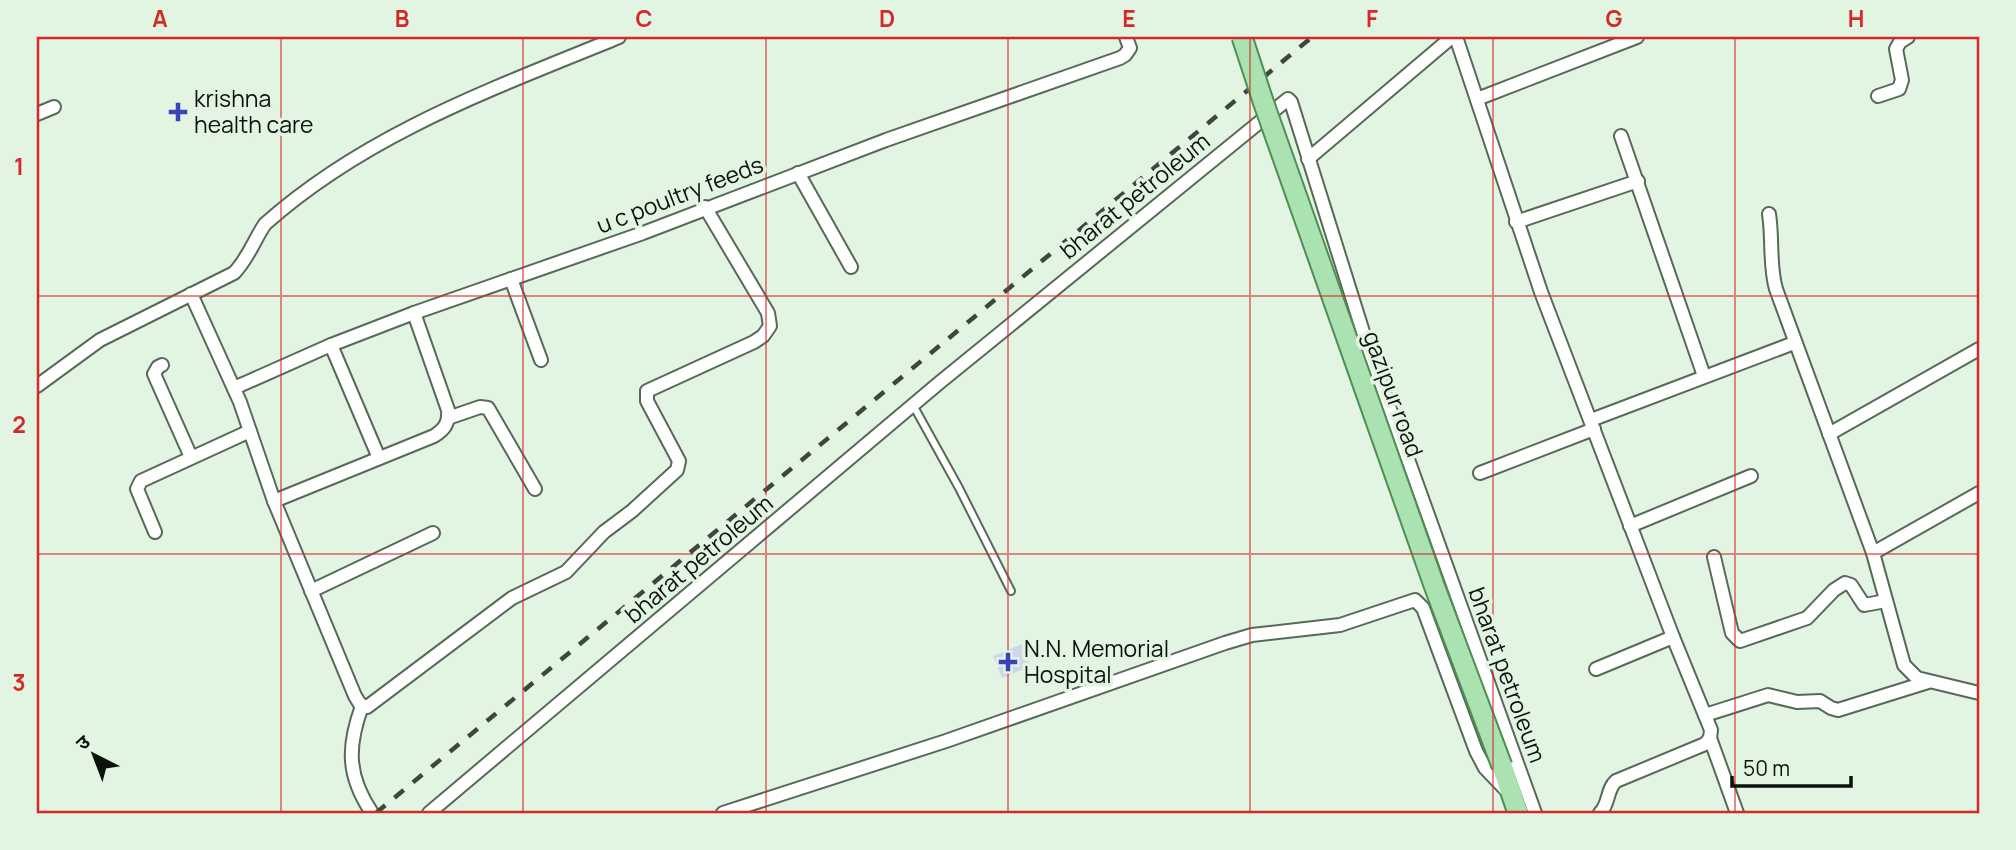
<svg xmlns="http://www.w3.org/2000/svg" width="2016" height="850" font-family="Manrope,'Noto Sans Devanagari',sans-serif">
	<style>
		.building { fill: #cfd5eb }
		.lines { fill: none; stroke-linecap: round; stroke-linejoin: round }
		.lane-casing { stroke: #586959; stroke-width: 10 }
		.street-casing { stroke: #586959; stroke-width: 16 }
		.primary-casing { stroke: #4f8d55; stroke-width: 23 }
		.lane { stroke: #fff; stroke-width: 6 }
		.street { stroke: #fff; stroke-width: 12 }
		.primary { stroke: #abe2b1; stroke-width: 19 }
		.rail { stroke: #3e473e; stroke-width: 4.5; stroke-dasharray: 12 12; stroke-linecap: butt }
		.primary-bridge-casing { stroke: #4f8d55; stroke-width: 23; stroke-linecap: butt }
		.primary-bridge { stroke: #abe2b1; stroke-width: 19 }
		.grid { fill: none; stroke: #d62828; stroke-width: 2; stroke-opacity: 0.55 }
		.poi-dot { fill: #3a44b7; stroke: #e2f5e3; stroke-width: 2.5 }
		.labels { text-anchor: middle; stroke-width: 7; stroke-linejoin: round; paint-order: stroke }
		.poi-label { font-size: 23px; fill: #0c120c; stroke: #e2f5e3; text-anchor: start }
		.street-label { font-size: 23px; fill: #0c120c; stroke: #e2f5e3 }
		.neatline { fill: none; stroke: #d62828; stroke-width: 2.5 }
		.grid-label { font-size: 23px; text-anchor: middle; font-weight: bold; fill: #d62828 }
	</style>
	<rect width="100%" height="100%" fill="#e2f5e3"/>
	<polygon class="building" points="1022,644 1031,666 1002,678 993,656"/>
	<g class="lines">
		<g class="lane-casing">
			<polyline id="lane" points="913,405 959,488 1011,591"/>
		</g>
		<g class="street-casing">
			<g id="street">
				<path d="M1456,37L1541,292L1673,637L1711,730L1710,738L1705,744L1616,781C1606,790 1610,803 1600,813"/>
				<polyline points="1878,96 1899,89 1902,80 1896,49 1900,42 1908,37"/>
				<polyline points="1477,99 1637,37"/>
				<polyline points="37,114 54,107"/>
				<polyline points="1621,136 1704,376"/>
				<polyline points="1308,159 1452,37"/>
				<polyline points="798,173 851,267"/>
				<path d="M1769,214C1773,239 1769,265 1776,289L1873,553L1904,665L1917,678L1979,693"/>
				<polyline points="1516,222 1638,181"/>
				<polyline points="511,279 541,360"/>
				<polyline points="191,294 240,402 274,501 355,696 360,704 367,707 512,598 566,572 604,532 632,511 677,470 679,461 647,401 647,391 754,342 763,336 770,326 768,313 705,207"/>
				<polyline points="331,345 379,458"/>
				<polyline points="162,365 158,367 154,374 191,457"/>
				<path d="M37,386L100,340L234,273C248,259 254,240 265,224C367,133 495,88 619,37"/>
				<polyline points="234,388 331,345 414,313 643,233 886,140 1120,58 1125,55 1130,48 1126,37"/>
				<polyline points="448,418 480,407 488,408 535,489"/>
				<polyline points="1591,420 1794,343"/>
				<polyline points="1829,434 1979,349"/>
				<polyline points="1480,473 1594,429"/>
				<path d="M274,501L434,436C445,429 449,423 448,410L414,313"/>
				<polyline points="1630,526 1751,476"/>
				<polyline points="155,532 137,489 141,481 250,431"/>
				<polyline points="1873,553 1979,493"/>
				<polyline points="1714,557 1732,633 1740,641 1807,618 1834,590 1845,583 1851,585 1864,605 1886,601"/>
				<polyline points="311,591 433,533"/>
				<polyline points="1596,669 1673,637"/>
				<path d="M362,706C347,747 347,776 372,813"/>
				<polyline points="1705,715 1768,695 1797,702 1820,701 1831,708 1838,710 1928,682"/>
				<polyline points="1710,738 1737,813"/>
				<polyline points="429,813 939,383 1288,99 1291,102 1368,348 1535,813"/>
				<polyline points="723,813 946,741 1225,643 1252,635 1340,625 1415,600 1423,608 1476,751 1485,768 1509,793"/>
			</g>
		</g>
		<g class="primary-casing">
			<polyline id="primary" points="1502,766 1518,813"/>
		</g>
		<use href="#lane" class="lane"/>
		<use href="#street" class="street"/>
		<use href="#primary" class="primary"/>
		<polyline class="rail" points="376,813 1312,37"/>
		<g class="primary-bridge-casing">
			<polyline id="primary-bridge" points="1242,37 1263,101 1435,588 1502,766"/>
		</g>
		<use href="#primary-bridge" class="primary-bridge"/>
	</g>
	<path class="grid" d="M281,37V813M523,37V813M766,37V813M1008,37V813M1250,37V813M1493,37V813M1735,37V813M37,296H1979M37,554H1979"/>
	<g class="poi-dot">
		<path d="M174.5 101.5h7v7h7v7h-7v7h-7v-7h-7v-7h7z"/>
		<path d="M1004.5 651.5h7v7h7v7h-7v7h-7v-7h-7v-7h7z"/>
	</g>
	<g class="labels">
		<g class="poi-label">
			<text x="194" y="107">krishna<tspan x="194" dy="26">health care</tspan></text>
			<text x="1024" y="657">N.N. Memorial<tspan x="1024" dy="26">Hospital</tspan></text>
		</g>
		<g class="street-label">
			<text transform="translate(680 195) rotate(-21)" y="8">u c poultry feeds</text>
			<text transform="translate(1135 196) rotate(-39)" y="8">bharat petroleum</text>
			<text transform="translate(1393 394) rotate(70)" y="8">gazipur road</text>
			<text transform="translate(699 559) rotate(-40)" y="8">bharat petroleum</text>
			<text transform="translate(1507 675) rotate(70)" y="8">bharat petroleum</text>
		</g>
	</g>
	<rect width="2016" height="850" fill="none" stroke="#e2f5e3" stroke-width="77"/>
	<g transform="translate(94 755) rotate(318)" stroke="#e2f5e3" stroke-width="5" paint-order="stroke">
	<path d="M0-5L12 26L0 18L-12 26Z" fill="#0c120c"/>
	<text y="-10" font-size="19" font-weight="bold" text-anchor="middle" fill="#0c120c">उ</text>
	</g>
	<path d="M1732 776v10h119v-10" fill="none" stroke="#0c120c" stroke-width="3.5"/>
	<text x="1743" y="776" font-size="21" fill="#0c120c" stroke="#e2f5e3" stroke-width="5" paint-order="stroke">50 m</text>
	<rect x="38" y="38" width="1940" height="774" class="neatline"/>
	<g class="grid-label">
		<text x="160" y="27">A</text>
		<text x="402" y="27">B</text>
		<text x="644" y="27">C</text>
		<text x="887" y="27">D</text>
		<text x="1129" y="27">E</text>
		<text x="1372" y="27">F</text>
		<text x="1614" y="27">G</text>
		<text x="1856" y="27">H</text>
		<text x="19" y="175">1</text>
		<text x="19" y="433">2</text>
		<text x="19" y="691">3</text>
	</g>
</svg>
